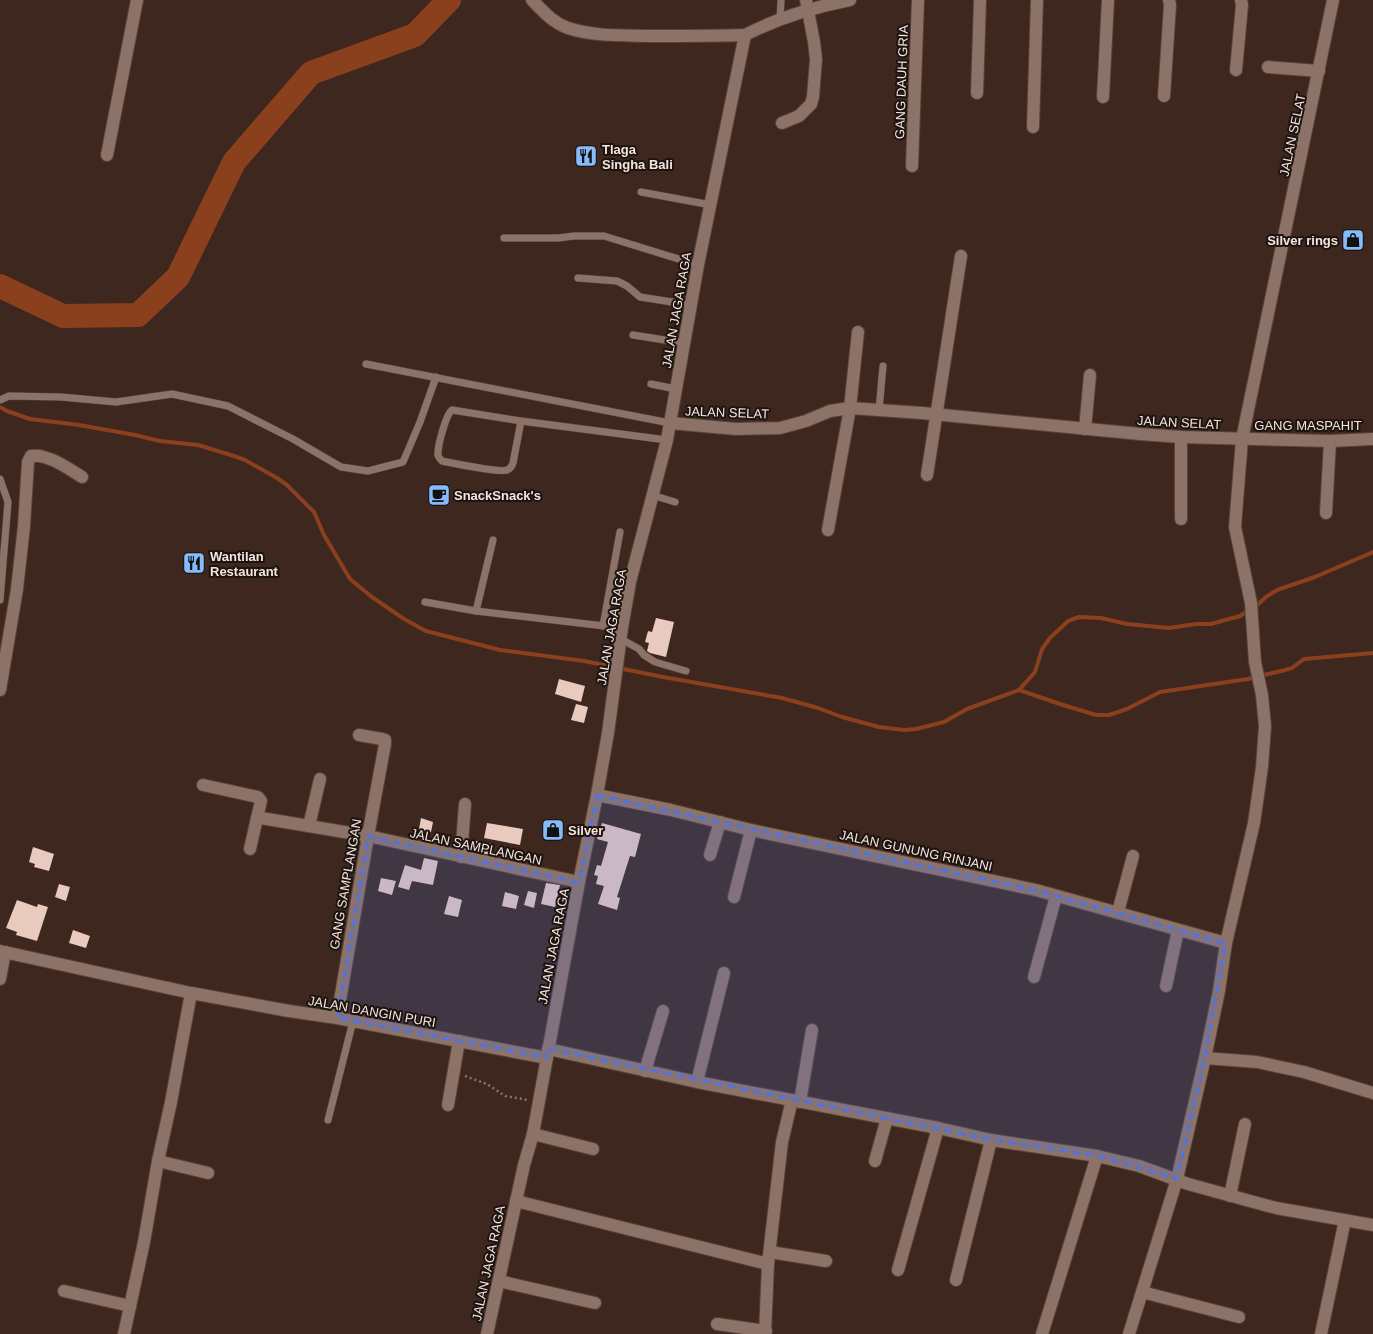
<svg xmlns="http://www.w3.org/2000/svg" width="1373" height="1334" font-family="Helvetica,sans-serif">
	<style>
		.lines { fill: none; stroke-linecap: round; stroke-linejoin: round }
		.stream { stroke: #8b401d; stroke-width: 4 }
		.river { stroke: #8b401d; stroke-width: 24 }
		.building { fill: #e8cabe }
		.service-casing { stroke: #55433b; stroke-width: 8 }
		.minor-casing { stroke: #55433b; stroke-width: 14 }
		.tertiary-casing { stroke: #55433b; stroke-width: 14 }
		.path { stroke: #88756d; stroke-width: 2.5; stroke-dasharray: 2 3; stroke-linecap: butt }
		.service { stroke: #8c7267; stroke-width: 7 }
		.minor { stroke: #8c7267; stroke-width: 12 }
		.tertiary { stroke: #8c7267; stroke-width: 12 }
		.marked { fill: #5374da; fill-opacity: 0.2; stroke: #5374da; stroke-width: 3; stroke-dasharray: 8 5; stroke-linejoin: round }
		.labels { text-anchor: middle; stroke-width: 4; stroke-linejoin: round; paint-order: stroke }
		.street-label { font-size: 13px; fill: #f4e5df; stroke: #1d130f }
		.poi-label { font-size: 13px; font-weight: bold; fill: #f4e5df; stroke: #1d130f; text-anchor: start }
	</style>
	<rect width="100%" height="100%" fill="#3d271e"/>
	<g class="lines">
		<g class="stream">
			<polyline points="0,407 7,411 30,419 79,425 135,435 160,441 198,445 234,456 245,460 277,478 287,485 314,512 324,535 350,579 372,597 404,619 426,631 500,650 584,661 663,677 782,698 818,708 842,717 879,727 904,730 916,729 944,722 967,709 1019,690 1035,672 1042,649 1050,638 1068,621 1079,617 1101,618 1127,624 1169,628 1196,624 1211,624 1240,616 1256,606 1266,597 1277,590 1315,577 1373,552"/>
			<polyline points="1019,690 1063,705 1096,715 1109,715 1127,709 1160,692 1248,679 1285,670 1292,668 1304,659 1373,653"/>
		</g>
		<polyline class="river" points="0,286 63,316 138,315 178,277 234,162 311,73 415,35 449,0"/>
	</g>
	<g class="building">
		<polygon points="656,618 674,622 666,657 650,653 647,651 649,643 645,642 648,631 652,632"/>
		<polygon points="559,679 585,686 581,702 555,694"/>
		<polygon points="576,704 588,707 584,723 571,720"/>
		<polygon points="421,818 433,822 431,832 419,829"/>
		<polygon points="487,823 523,829 520,845 484,838"/>
		<polygon points="602,823 641,834 635,857 630,856 617,897 620,898 617,910 598,904 604,886 596,884 598,876 594,875 597,865 601,866 608,842 597,839"/>
		<polygon points="476,841 492,844 490,855 474,851"/>
		<polygon points="33,847 54,854 49,871 34,867 35,864 29,862"/>
		<polygon points="424,858 438,861 433,885 412,881 409,890 398,887 405,865 421,870"/>
		<polygon points="381,878 396,881 392,895 378,891"/>
		<polygon points="546,883 560,885 555,907 541,904"/>
		<polygon points="59,884 70,887 66,901 55,897"/>
		<polygon points="528,891 537,893 534,908 524,905"/>
		<polygon points="505,892 519,896 516,909 502,906"/>
		<polygon points="449,896 462,900 458,917 444,914"/>
		<polygon points="17,900 37,907 38,904 48,907 37,941 16,935 17,932 6,928"/>
		<polygon points="73,930 90,936 86,948 69,943"/>
	</g>
	<g class="lines">
		<g class="service-casing">
			<g id="service">
				<polyline points="780,20 781,0"/>
				<polyline points="641,192 711,205"/>
				<polyline points="504,238 558,238 574,236 604,236 698,265"/>
				<polyline points="578,278 617,281 627,286 640,297 691,305"/>
				<polyline points="633,335 684,343"/>
				<polyline points="366,364 670,423"/>
				<polyline points="651,384 676,389"/>
				<polyline points="0,400 9,396 61,397 116,402 172,394 228,406 293,439 341,467 368,471 403,462 420,422 436,377"/>
				<polyline points="879,410 883,366"/>
				<path d="M521,421L513,463C512,466 510,469 507,470C500,473 452,463 442,461C440,459 437,456 438,453C438,445 446,414 452,410L521,421L667,440"/>
				<polyline points="0,479 8,502 0,600"/>
				<polyline points="652,495 675,502"/>
				<polyline points="425,602 476,611 622,628"/>
				<polyline points="476,611 493,540"/>
				<polyline points="603,626 620,532"/>
				<polyline points="621,639 639,649 644,655 655,662 686,671"/>
				<polyline points="328,1120 353,1021"/>
			</g>
		</g>
		<g class="minor-casing">
			<g id="minor">
				<polyline points="1268,67 1319,71"/>
				<polyline points="1236,70 1242,5 1241,0"/>
				<polyline points="977,93 980,0"/>
				<polyline points="1164,96 1170,5 1169,0"/>
				<polyline points="1103,97 1108,0"/>
				<polyline points="782,123 799,116 811,104 813,97 816,59 814,42 806,0"/>
				<polyline points="1033,127 1037,0"/>
				<polyline points="107,155 137,0"/>
				<polyline points="912,166 918,0"/>
				<polyline points="670,423 736,429 780,428 806,421 830,411 850,408 922,413 1140,434 1181,437 1330,441 1373,439"/>
				<polyline points="1085,429 1090,375"/>
				<polyline points="1181,437 1181,519"/>
				<polyline points="927,475 961,256"/>
				<polyline points="1326,513 1330,441"/>
				<polyline points="828,530 850,408 858,332"/>
				<path d="M0,690L17,589L24,526L28,462L31,456C47,453 69,469 82,477"/>
				<polyline points="203,785 258,797 261,801 257,818"/>
				<polyline points="597,795 671,810 751,830 1036,890 1226,943"/>
				<polyline points="309,826 320,779"/>
				<polyline points="250,849 257,818 261,818 368,836 579,882"/>
				<polyline points="710,855 720,822"/>
				<polyline points="461,857 465,804"/>
				<polyline points="734,897 751,830"/>
				<polyline points="1118,912 1133,856"/>
				<polyline points="0,951 191,993 289,1011 337,1018 547,1058"/>
				<polyline points="1034,977 1056,896"/>
				<polyline points="0,979 5,952"/>
				<polyline points="1166,986 1178,930"/>
				<polyline points="337,1018 368,836 385,744 385,740 382,739 359,735"/>
				<polyline points="548,1049 697,1082 938,1128 991,1140 1097,1156 1139,1166 1188,1184 1276,1208 1373,1225"/>
				<polyline points="1205,1058 1257,1062 1304,1072 1373,1093"/>
				<polyline points="645,1071 663,1011"/>
				<polyline points="697,1082 724,973"/>
				<polyline points="800,1102 812,1030"/>
				<polyline points="448,1105 459,1041"/>
				<polyline points="533,1134 593,1149"/>
				<polyline points="158,1161 208,1173"/>
				<polyline points="875,1161 887,1118"/>
				<polyline points="1230,1196 1245,1124"/>
				<polyline points="516,1201 768,1264"/>
				<polyline points="770,1252 826,1261"/>
				<polyline points="898,1270 938,1128"/>
				<polyline points="956,1280 991,1140"/>
				<polyline points="499,1281 595,1303"/>
				<polyline points="64,1291 130,1306"/>
				<polyline points="1142,1292 1239,1317"/>
				<polyline points="717,1324 766,1331"/>
				<polyline points="124,1334 144,1242 158,1161 171,1102 191,993"/>
				<polyline points="765,1334 768,1264 782,1142 792,1100"/>
				<polyline points="1042,1334 1097,1156"/>
				<polyline points="1129,1334 1177,1179 1205,1058 1219,991 1226,943 1254,823 1262,767 1265,726 1262,695 1255,662 1251,603 1235,527 1242,439 1333,0"/>
				<polyline points="1321,1334 1345,1220"/>
			</g>
		</g>
		<g class="tertiary-casing">
			<g id="tertiary">
				<path d="M532,0C543,11 553,23 568,28C595,37 626,35 653,36C684,36 715,36 745,35"/>
				<path d="M487,1334L524,1165L533,1134L579,882L597,795L608,733L622,628L630,582L667,440L698,265L745,35C778,18 814,7 850,0"/>
			</g>
		</g>
		<polyline class="path" points="465,1076 487,1084 505,1096 528,1100"/>
		<use href="#service" class="service"/>
		<use href="#minor" class="minor"/>
		<use href="#tertiary" class="tertiary"/>
	</g>
	<path class="marked" d="M597,795L1036,890L1226,943L1205,1058L1177,1179L1097,1156L991,1140L548,1049L547,1058L337,1018L368,836L579,882Z"/>
	<defs>
		<g id="restaurant-square" transform="scale(1.15)"><rect x="-9" y="-9" width="18" height="18" rx="4" fill="#86bbfb" stroke="#1d130f"/><path d="M-5-6h1v4h1v-4h1v4h1v-4h1v5L-1.5 .5V6h-2V.5L-5-1ZM5-6V6H3V1.5H1.5Q1.5-4 5-6Z" fill="#111"/></g>
		<g id="shop-square" transform="scale(1.15)"><rect x="-9" y="-9" width="18" height="18" rx="4" fill="#86bbfb" stroke="#1d130f"/><path d="M-5-2.5h2.3a2.7 3.5 0 0 1 5.4 0H5L5.5 6h-11ZM-1.5-2.5h3a1.5 2.3 0 0 0-3 0Z" fill="#111"/></g>
		<g id="cafe-square" transform="scale(1.15)"><rect x="-9" y="-9" width="18" height="18" rx="4" fill="#86bbfb" stroke="#1d130f"/><path d="M-5.5-4.5H6V0H3Q3 3.5 0 3.5H-2.5Q-5.5 3.5-5.5 0ZM3-3.2v2h1.7v-2ZM-6 4.5H4V6H-6Z" fill="#111"/></g>
	</defs>
	<g fill-rule="evenodd">
		<use href="#restaurant-square" x="586" y="156"/>
		<use href="#shop-square" x="1353" y="240"/>
		<use href="#cafe-square" x="439" y="495"/>
		<use href="#restaurant-square" x="194" y="563"/>
		<use href="#shop-square" x="553" y="830"/>
	</g>
	<g class="labels">
		<g class="street-label">
			<text transform="translate(901 82) rotate(-88)" y="5">GANG DAUH GRIA</text>
			<text transform="translate(1292 135) rotate(-78)" y="5">JALAN SELAT</text>
			<text transform="translate(676 310) rotate(-80)" y="5">JALAN JAGA RAGA</text>
			<text transform="translate(727 412) rotate(2)" y="5">JALAN SELAT</text>
			<text transform="translate(1179 422) rotate(3)" y="5">JALAN SELAT</text>
			<text x="1308" y="430">GANG MASPAHIT</text>
			<text transform="translate(611 627) rotate(-80)" y="5">JALAN JAGA RAGA</text>
			<text transform="translate(476 846) rotate(12)" y="5">JALAN SAMPLANGAN</text>
			<text transform="translate(916 850) rotate(12)" y="5">JALAN GUNUNG RINJANI</text>
			<text transform="translate(345 884) rotate(-80)" y="5">GANG SAMPLANGAN</text>
			<text transform="translate(553 946) rotate(-79)" y="5">JALAN JAGA RAGA</text>
			<text transform="translate(372 1011) rotate(10)" y="5">JALAN DANGIN PURI</text>
			<text transform="translate(488 1263) rotate(-78)" y="5">JALAN JAGA RAGA</text>
		</g>
		<g class="poi-label">
			<text x="602" y="154">Tlaga<tspan x="602" dy="15">Singha Bali</tspan></text>
			<text x="1338" y="245" text-anchor="end">Silver rings</text>
			<text x="454" y="500">SnackSnack's</text>
			<text x="210" y="561">Wantilan<tspan x="210" dy="15">Restaurant</tspan></text>
			<text x="568" y="835">Silver</text>
		</g>
	</g>
</svg>
